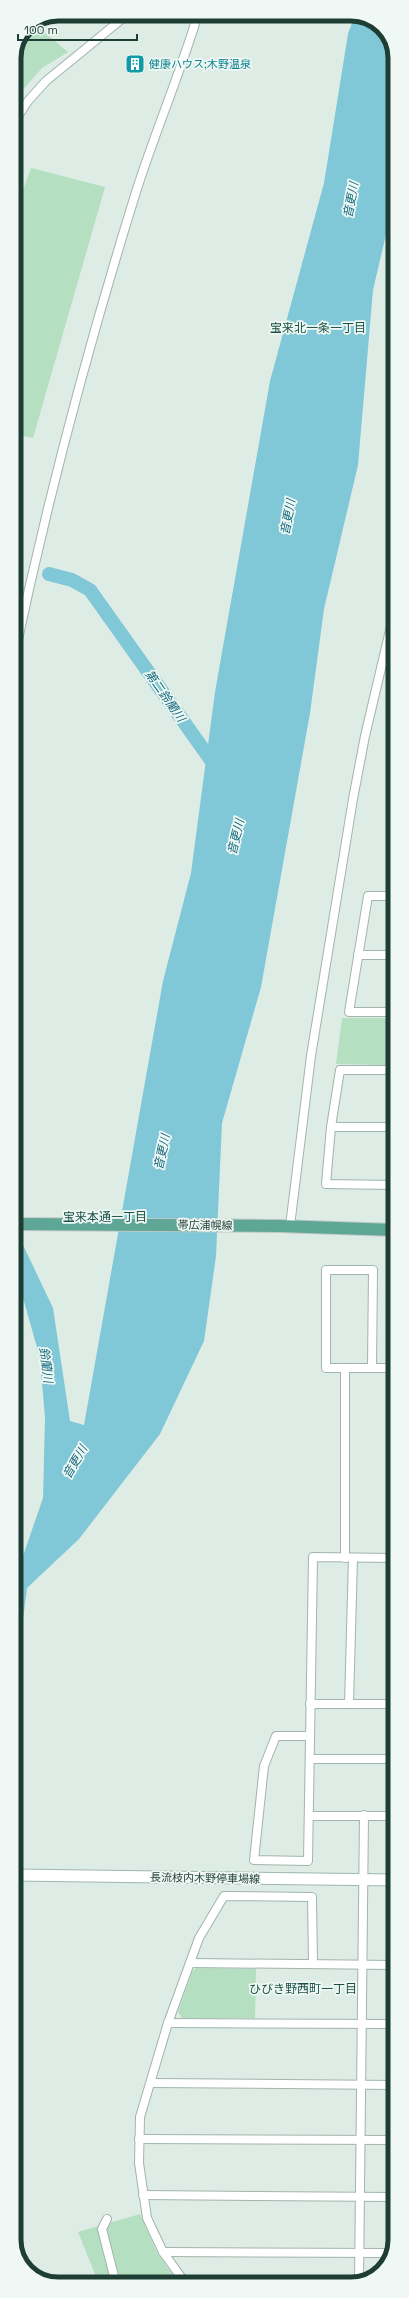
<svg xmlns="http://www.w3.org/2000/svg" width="409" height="2298" font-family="'Space Grotesk','Noto Sans JP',sans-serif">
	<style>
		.green { fill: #b4dfc1 }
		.water { fill: #80c7d7 }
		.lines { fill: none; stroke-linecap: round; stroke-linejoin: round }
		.river { stroke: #80c7d7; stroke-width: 14 }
		.minor-casing { stroke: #a1b4ad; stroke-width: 10 }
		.secondary-casing { stroke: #9cb8af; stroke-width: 13 }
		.primary-casing { stroke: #c0c9c6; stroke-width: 14 }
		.minor { stroke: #fff; stroke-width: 8 }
		.secondary { stroke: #fff; stroke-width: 11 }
		.primary { stroke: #5ea695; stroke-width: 12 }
		.labels { text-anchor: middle; stroke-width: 3.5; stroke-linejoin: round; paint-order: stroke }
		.culture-label { font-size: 11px; fill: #0d838f; stroke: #eff8f4; text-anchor: start }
		.street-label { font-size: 11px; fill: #1e3d35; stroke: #eff8f4 }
		.water-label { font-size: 12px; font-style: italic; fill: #13697e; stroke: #eff8f4 }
		.neighbourhood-label { font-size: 12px; fill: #185144; stroke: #eff8f4 }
		.rim { fill: none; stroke: #1e3d35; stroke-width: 5 }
	</style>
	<rect width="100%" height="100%" fill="#deece6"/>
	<g class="green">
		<polygon points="34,24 68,52 42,68 14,100 14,57 27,27"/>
		<polygon points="31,168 105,187 33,438 14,434 14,209 20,198"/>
		<polygon points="342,1018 387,1018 386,1065 336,1064"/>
		<polygon points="196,1968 256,1969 255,2018 182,2018 178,2012 192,1972"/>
		<polygon points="140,2214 157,2253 179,2284 99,2284 78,2232"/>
	</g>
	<polygon class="water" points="355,14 382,27 395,52 395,196 373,290 358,465 324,609 310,713 261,987 222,1123 216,1256 204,1341 160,1434 79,1539 27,1588 20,1643 14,1662 14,1582 43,1498 45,1418 40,1358 14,1266 14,1226 53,1308 70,1421 84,1425 163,981 191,873 215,692 270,381 324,183 348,34"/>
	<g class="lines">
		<g class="river">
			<polyline points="14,566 15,566"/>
			<polyline points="49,574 72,580 90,590 218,770"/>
		</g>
		<g class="minor-casing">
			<g id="minor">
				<polyline points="14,122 28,101 46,81 128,14"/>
				<path d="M14,658C47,501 88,346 136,192C155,132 180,74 198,14"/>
				<polyline points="391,733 395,733"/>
				<polyline points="395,896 368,896 349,1012 395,1012"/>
				<polyline points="358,955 395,955"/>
				<polyline points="331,1127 340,1070 395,1070"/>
				<polyline points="395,1127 331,1127 326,1184 395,1185"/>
				<polyline points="290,1226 311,1056 353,799 365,736 395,609"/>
				<polyline points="372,1368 373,1270 326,1270 326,1368 395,1368"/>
				<polyline points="345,1558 345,1368"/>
				<polyline points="394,1558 395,1418"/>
				<polyline points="310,1704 395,1704"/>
				<polyline points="349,1704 353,1558"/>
				<polyline points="310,1736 276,1736 264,1766 254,1860 308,1861 313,1557 395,1558"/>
				<polyline points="310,1759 395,1759"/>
				<polyline points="309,1816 395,1816"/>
				<polyline points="190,1963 395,1965"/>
				<polyline points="168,2023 395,2024"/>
				<polyline points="151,2083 395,2085"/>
				<polyline points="139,2139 395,2140"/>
				<polyline points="143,2195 395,2197"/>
				<polyline points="107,2219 102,2229 116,2284"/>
				<polyline points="163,2252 390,2253"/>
				<polyline points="359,2282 364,1815"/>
				<polyline points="186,2284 163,2252 147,2218 139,2163 140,2117 168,2023 199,1938 224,1896 312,1897 313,1964"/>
			</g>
		</g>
		<g class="secondary-casing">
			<polyline id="secondary" points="14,1875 395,1880"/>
		</g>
		<g class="primary-casing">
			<polyline id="primary" points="14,1224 279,1226 395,1230"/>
		</g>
		<use href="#minor" class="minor"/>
		<use href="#secondary" class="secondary"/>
		<use href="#primary" class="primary"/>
	</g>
	<defs>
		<g id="building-square" transform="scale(1)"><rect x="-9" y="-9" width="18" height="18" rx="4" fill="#0f9aa8" stroke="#eff8f4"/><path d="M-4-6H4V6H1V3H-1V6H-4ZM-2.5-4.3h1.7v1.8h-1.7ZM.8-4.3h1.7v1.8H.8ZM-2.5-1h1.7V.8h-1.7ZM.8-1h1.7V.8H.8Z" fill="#fff"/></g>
	</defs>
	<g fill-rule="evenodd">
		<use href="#building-square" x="135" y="64"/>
	</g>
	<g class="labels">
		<g class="culture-label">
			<text x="149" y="68">健康ハウス;木野温泉</text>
		</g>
		<g class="street-label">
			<text transform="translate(205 1225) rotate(1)" y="4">帯広浦幌線</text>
			<text transform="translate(205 1878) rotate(1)" y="4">長流枝内木野停車場線</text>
		</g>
		<g class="water-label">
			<text transform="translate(351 200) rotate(-80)" y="4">音更川</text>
			<text transform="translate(288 517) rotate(-80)" y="4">音更川</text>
			<text transform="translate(165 696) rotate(55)" y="4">第二鈴蘭川</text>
			<text transform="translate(236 837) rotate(-77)" y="4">音更川</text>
			<text transform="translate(162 1152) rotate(-78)" y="4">音更川</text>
			<text transform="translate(46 1365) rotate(82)" y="4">鈴蘭川</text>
			<text transform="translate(75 1462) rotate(-60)" y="4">音更川</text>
		</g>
		<g class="neighbourhood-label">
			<text x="318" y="332">宝来北一条一丁目</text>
			<text x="105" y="1221">宝来本通一丁目</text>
			<text x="303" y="1993">ひびき野西町一丁目</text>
		</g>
	</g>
	<path d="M0 0H409V2298H0ZM58 21H351A37 37 0 0 1 388 58V2240A37 37 0 0 1 351 2277H58A37 37 0 0 1 21 2240V58A37 37 0 0 1 58 21Z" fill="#eff8f4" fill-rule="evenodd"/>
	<path class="rim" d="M58 21H351A37 37 0 0 1 388 58V2240A37 37 0 0 1 351 2277H58A37 37 0 0 1 21 2240V58A37 37 0 0 1 58 21Z"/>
	<path d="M18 34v6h119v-6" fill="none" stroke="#1e3d35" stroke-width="2"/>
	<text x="24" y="34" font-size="12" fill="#1e3d35" stroke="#eff8f4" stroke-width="3" paint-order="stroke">100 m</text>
</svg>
